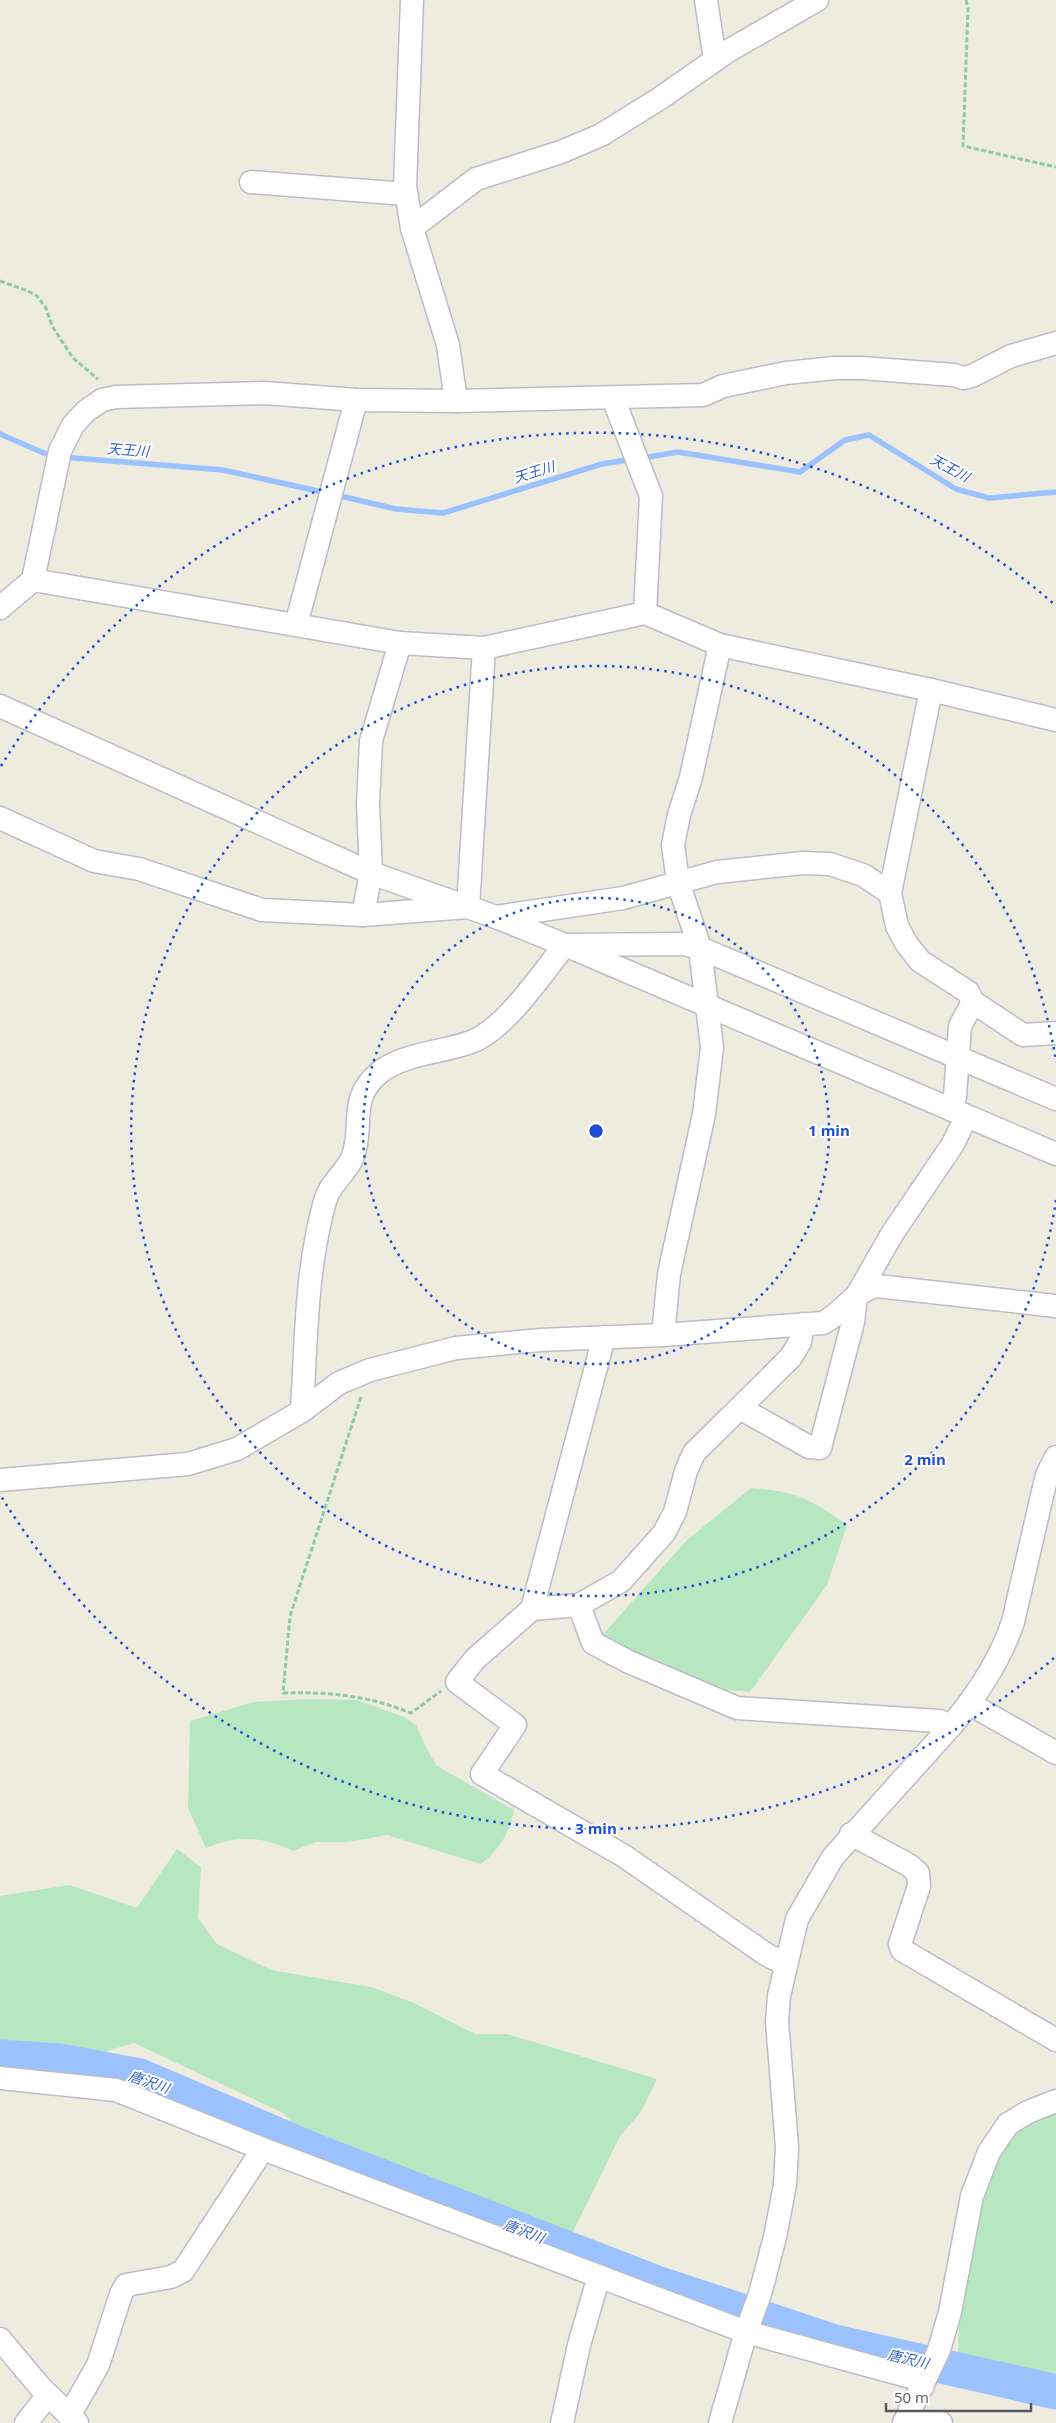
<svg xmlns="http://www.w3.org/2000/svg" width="1056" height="2423" font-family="'Open Sans','Noto Sans JP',sans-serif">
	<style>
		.green { fill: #b7e7c0 }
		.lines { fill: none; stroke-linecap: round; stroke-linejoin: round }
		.stream { stroke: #9bc1ff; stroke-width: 5.5 }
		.river { stroke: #9bc1ff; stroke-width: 35 }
		.minor-casing { stroke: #bbbdc4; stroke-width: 25 }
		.path { stroke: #90c8ab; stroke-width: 3; stroke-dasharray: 5 2.5; stroke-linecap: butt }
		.minor { stroke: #fff; stroke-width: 22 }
		.ring { fill: none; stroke: #1d4ed8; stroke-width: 2.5; stroke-dasharray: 2.5 5 }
		.labels { text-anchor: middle; stroke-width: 4; stroke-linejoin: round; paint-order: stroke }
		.water-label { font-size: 14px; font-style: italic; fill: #3461cc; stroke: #fff }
		.centre { fill: #1d4ed8; stroke: #fff; stroke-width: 2.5 }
		.ring-label { font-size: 15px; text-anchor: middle; font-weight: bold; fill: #1d4ed8; stroke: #fff; stroke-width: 4; stroke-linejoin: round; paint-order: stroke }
	</style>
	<rect width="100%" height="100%" fill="#edecde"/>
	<g class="green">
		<path d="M751,1488C796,1491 811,1499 847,1525L827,1585L750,1692L704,1688L598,1640L686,1541Z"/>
		<path d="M309,1699L357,1700L404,1717L416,1725L428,1751L437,1766L514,1810C509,1834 500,1849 481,1864L387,1835L348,1842H316L293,1851C262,1836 237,1835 206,1848L188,1808L190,1721L254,1702Z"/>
		<polygon points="177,1849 201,1867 198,1918 217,1944 271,1970 371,1987 414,2003 475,2034 507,2034 657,2079 641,2112 620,2136 569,2240 448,2203 327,2158 283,2113 134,2043 59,2065 0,2059 0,1896 70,1885 137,1908"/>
		<polygon points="1056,2110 1056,2395 998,2382 958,2369 959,2290 975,2207 996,2156 1018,2124"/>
	</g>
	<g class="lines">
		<g class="stream">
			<polyline points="0,434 53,457"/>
			<polyline points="62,457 223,470 327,493"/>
			<polyline points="642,458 678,452 800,472 845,440 869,435 956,489 989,498 1056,492"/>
			<polyline points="336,495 396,509 443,513 602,464 633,459"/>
		</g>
		<polyline class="river" points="0,2057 60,2061 140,2076 313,2150 657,2283 835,2342 1056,2392"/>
		<g class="minor-casing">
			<g id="minor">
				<polyline points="412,0 405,186 412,228 448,345 456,401"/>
				<polyline points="706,0 715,60"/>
				<polyline points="251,182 406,194"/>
				<polyline points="412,228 476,179 561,152 601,135 659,99 728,51 817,0"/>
				<polyline points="613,398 651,496 645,613"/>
				<polyline points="33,580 400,643 484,648 645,613 720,645 931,690 1056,720"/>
				<polyline points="0,608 33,580 60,451 73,425 86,411 102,400 116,397 265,393 356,400 456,401 703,395 723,386 786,373 835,368 862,368 954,375 963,378 972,376 1011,356 1056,343"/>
				<polyline points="296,625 356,400"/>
				<polyline points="0,706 371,873 496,917 565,945 684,944 700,948 1056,1099"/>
				<polyline points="0,818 94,861 139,869 262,910 363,915 468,907 484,648"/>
				<polyline points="890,893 931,690"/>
				<polyline points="363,915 371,873 368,804 371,741 400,643"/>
				<polyline points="496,917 623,898 717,872 803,863 830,864 863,875 890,893 897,926 906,943 920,961 968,992 973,1002 1023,1035 1056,1033"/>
				<polyline points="952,1110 955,1097 960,1026 973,1002"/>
				<polyline points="663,1335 669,1274 704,1114 712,1047 700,948 678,882 673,845 679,815 691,777 720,645"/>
				<polyline points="604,1337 532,1609 579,1605 621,1581 664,1533 675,1512 686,1471 694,1453 791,1357 800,1342 803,1324"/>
				<polyline points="740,1408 809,1447 820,1448 853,1322 856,1297 892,1234 953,1144 966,1117"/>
				<path d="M302,1411C306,1341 306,1269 325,1201C330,1182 347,1173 353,1156C364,1126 348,1098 379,1073C401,1054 444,1052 471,1042C505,1030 542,973 565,945L1056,1154"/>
				<path d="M0,1480L188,1464L237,1449L302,1411L339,1383L370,1370L456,1348L540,1340L663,1335L823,1323C843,1313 855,1290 877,1286L1056,1306"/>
				<polyline points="579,1605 593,1643 629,1662 737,1708 939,1721 951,1726"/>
				<polyline points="532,1609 475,1659 457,1682 515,1725 482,1774 624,1856 767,1955 786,1964"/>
				<polyline points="970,1704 1056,1753"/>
				<polyline points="851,1834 909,1865 918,1873 919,1886 900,1944 902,1950 1056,2040"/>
				<polyline points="0,2078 116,2090 263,2149 746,2332 914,2378 923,2386"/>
				<polyline points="0,2339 41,2388 77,2423"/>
				<polyline points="69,2416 98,2365 121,2294 126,2285 171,2277 183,2271 263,2149"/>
				<polyline points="26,2423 48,2395"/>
				<polyline points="562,2423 579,2345 599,2276"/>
				<path d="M720,2423L746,2332L760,2294L775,2237L785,2185L787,2147L777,2021L779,1996L797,1919L833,1857L951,1726C978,1694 1000,1660 1013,1622L1041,1500L1047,1475L1056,1457"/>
				<polyline points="904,2423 939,2350 950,2312 972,2196 989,2152 1008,2124 1028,2112 1056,2101"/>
				<polyline points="904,2423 908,2421 941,2423"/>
			</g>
		</g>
		<g class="path">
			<polyline points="966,0 968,8 963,146 1056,167"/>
			<polyline points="0,281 28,291 37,296 46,308 52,326 73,358 98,379"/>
			<path d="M361,1397L290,1616L283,1693C332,1692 365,1695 411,1713L441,1691"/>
		</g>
		<use href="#minor" class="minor"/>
	</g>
	<g class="ring">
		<circle cx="596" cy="1131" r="233"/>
		<path d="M1056 1200A465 465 0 1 1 1056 1062"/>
		<path d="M1054 1658A698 698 0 0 1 1 1496M1 766A698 698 0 0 1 1054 604"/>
	</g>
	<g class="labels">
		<g class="water-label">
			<text transform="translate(128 450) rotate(4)" y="5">天王川</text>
			<text transform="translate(950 468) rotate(28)" y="5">天王川</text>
			<text transform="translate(534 472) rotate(-17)" y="5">天王川</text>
			<text transform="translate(149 2082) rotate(19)" y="5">唐沢川</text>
			<text transform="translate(524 2231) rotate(21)" y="5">唐沢川</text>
			<text transform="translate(908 2359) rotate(13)" y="5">唐沢川</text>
		</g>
	</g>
	<circle cx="596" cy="1131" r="8" class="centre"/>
	<g class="ring-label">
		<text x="829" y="1136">1 min</text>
		<text x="925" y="1465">2 min</text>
		<text x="596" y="1834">3 min</text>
	</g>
	<path d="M886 2403v8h145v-8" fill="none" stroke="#575a61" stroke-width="2.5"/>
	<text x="894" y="2403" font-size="15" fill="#575a61" stroke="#ffffff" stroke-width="4" paint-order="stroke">50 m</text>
</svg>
